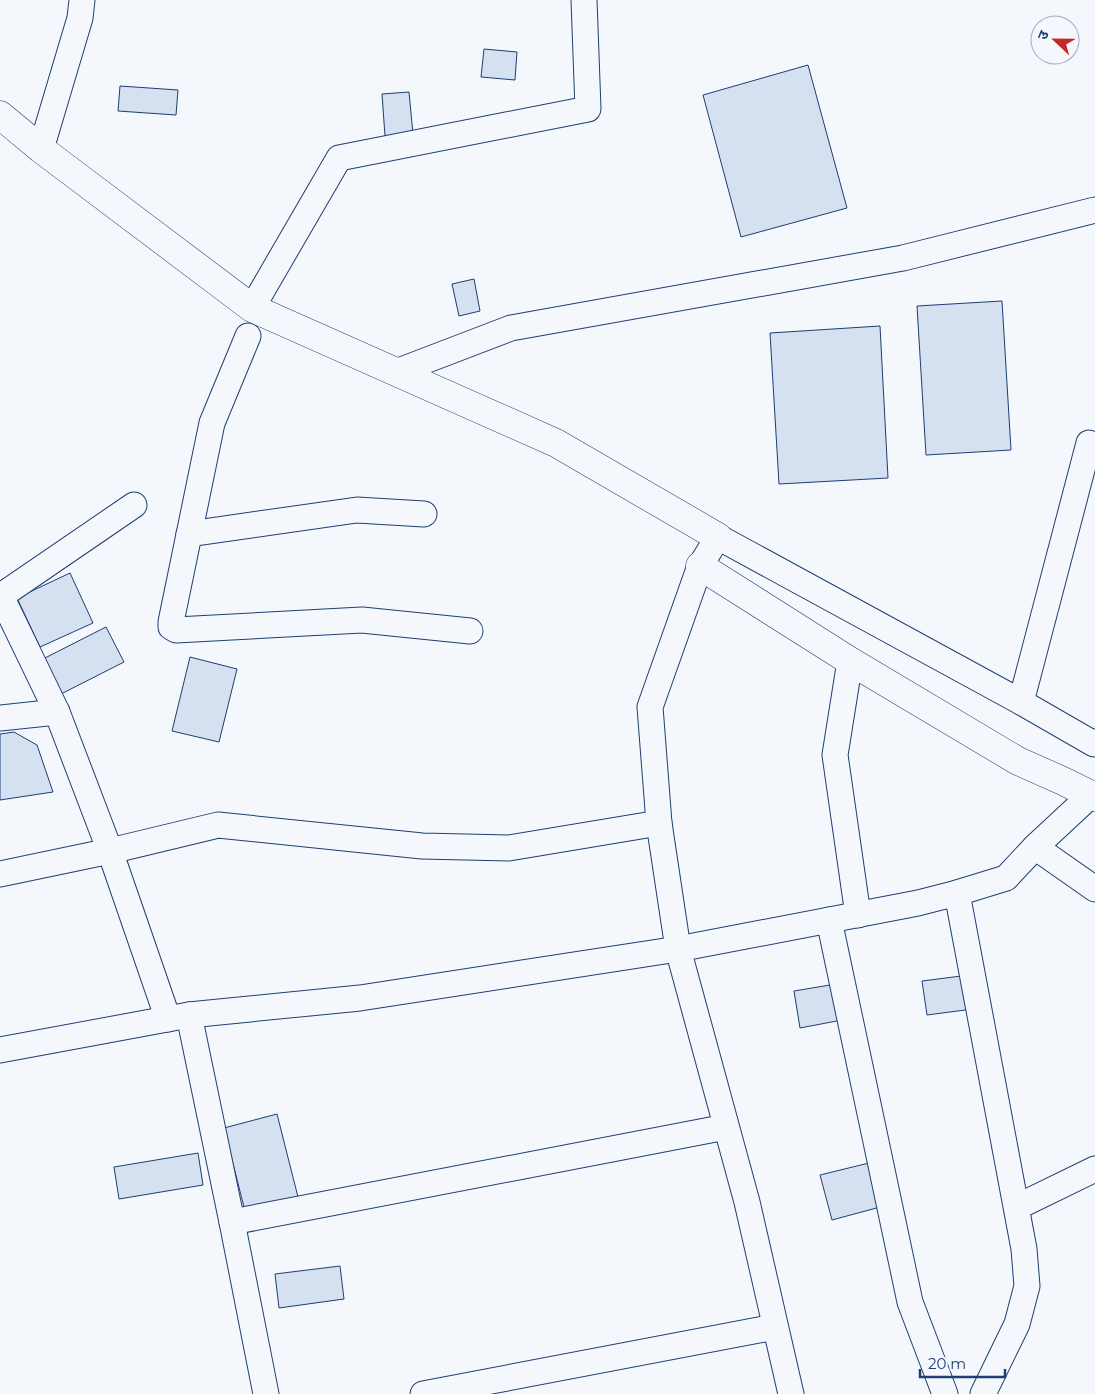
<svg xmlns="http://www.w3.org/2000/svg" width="1095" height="1394" font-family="Montserrat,'Noto Sans Devanagari',sans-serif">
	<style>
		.building { fill: #d5e0f0; stroke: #1d3f73 }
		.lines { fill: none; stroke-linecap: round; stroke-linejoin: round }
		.minor-casing { stroke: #1d3f73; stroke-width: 27 }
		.tertiary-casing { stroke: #1d3f73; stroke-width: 29 }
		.minor { stroke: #f4f7fb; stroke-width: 25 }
		.tertiary { stroke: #f4f7fb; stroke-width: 28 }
	</style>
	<rect width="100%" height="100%" fill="#f4f7fb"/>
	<g class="building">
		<polygon points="484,49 517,52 515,80 481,77"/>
		<polygon points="808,65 847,208 741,237 703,95"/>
		<polygon points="120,86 178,90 176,115 118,111"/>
		<polygon points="409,92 413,134 385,136 382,94"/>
		<polygon points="474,279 480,311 459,316 452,284"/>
		<polygon points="1002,301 1011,450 926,455 917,306"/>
		<polygon points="880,326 888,478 779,484 770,333"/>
		<polygon points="70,573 93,623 40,647 17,598"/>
		<polygon points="106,627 124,662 61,694 43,659"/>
		<polygon points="190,657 237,669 219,742 172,731"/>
		<polygon points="14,732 37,745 53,792 0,800 0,734"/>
		<polygon points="969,975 973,1009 927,1015 922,981"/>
		<polygon points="836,984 842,1020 800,1028 794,991"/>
		<polygon points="277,1114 299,1201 246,1215 224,1128"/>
		<polygon points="198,1153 203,1185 119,1199 114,1167"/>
		<polygon points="873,1162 884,1206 832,1220 820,1175"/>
		<polygon points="340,1266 344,1299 279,1308 275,1274"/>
	</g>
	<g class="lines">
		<g class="minor-casing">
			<g id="minor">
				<polyline points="41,149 80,18 82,0"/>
				<polyline points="252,308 339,158 588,109 584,0"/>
				<polyline points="248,336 212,423 171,622 171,627 176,630 362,620 470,631"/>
				<polyline points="396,372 511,328 903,258 1095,210"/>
				<polyline points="189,534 357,510 424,514"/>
				<polyline points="0,594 57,712 110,851 168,1019"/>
				<polyline points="1,596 134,505"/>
				<polyline points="850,661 835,755 858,915"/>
				<polyline points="1021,702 1089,443"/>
				<polyline points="0,718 57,712"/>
				<polyline points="1035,847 1095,889"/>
				<polyline points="0,874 110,851 218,825 422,846 509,848 659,823"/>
				<polyline points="957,893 1024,1249 1027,1286 1017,1324 983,1394"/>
				<polyline points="829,920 910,1302 945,1394"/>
				<polyline points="189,1015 232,1222 266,1394"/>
				<polyline points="0,1050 189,1015 360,998 678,949 918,903 957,893 1006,878 1035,847 1091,795"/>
				<polyline points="1017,1207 1095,1169"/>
				<polyline points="232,1222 726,1127"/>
				<polyline points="423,1394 775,1327"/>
				<polyline points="791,1394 747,1202 678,949 659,823 650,707 700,566 718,537 1021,702 1094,744 1095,742"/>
			</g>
		</g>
		<g class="tertiary-casing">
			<g id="tertiary">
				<polyline points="0,115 41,149 252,308 556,443 718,537"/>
				<polyline points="700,566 850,661 1018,761 1063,781 1095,797"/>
			</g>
		</g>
		<use href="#minor" class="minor"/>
		<use href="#tertiary" class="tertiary"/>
	</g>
	<g transform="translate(1055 40) rotate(292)"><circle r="24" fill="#f4f7fb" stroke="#9eadc5"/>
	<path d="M0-4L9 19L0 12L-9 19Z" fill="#c62828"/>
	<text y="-8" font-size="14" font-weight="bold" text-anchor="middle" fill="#1d3f73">उ</text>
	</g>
	<path d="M920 1369v8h85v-8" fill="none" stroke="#1d3f73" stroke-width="2.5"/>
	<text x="928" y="1369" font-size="15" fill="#1d3f73" stroke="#f4f7fb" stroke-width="4" paint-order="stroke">20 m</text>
</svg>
